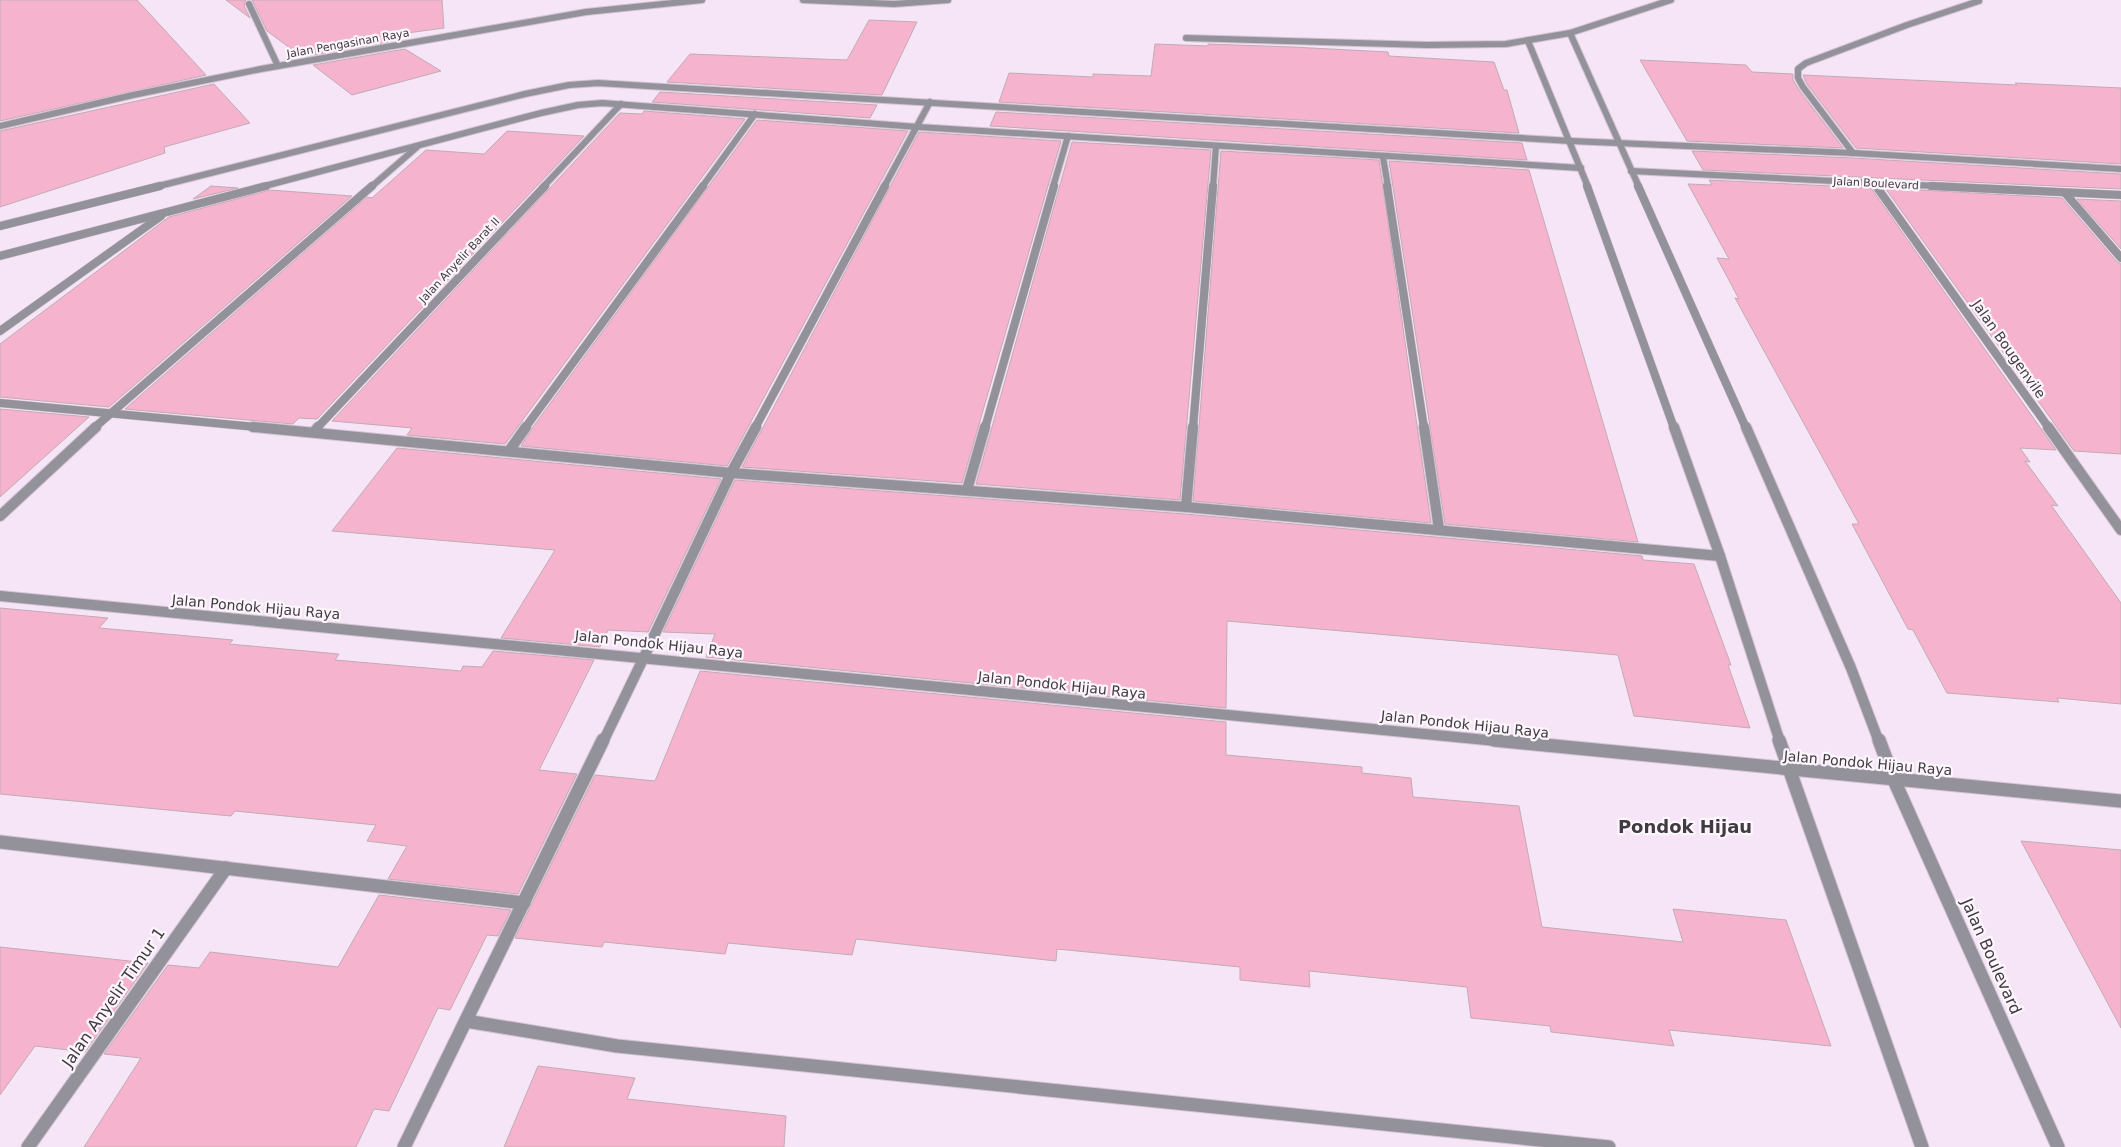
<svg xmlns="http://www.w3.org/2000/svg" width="2121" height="1147" font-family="'DejaVu Sans',sans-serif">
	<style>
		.building { fill: #f6b3ce; stroke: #c2abb4 }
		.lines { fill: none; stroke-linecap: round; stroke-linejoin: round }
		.minor-far3-casing { stroke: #d2c3d3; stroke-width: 8 }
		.minor-far2-casing { stroke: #d2c3d3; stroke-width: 9 }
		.minor-far1-casing { stroke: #d2c3d3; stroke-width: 12 }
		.minor-casing { stroke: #d2c3d3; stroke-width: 15 }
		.tertiary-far2-casing { stroke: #d2c3d3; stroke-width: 8 }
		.tertiary-far1-casing { stroke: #d2c3d3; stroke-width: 12 }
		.tertiary-casing { stroke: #d2c3d3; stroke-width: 15 }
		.minor-far3 { stroke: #93919a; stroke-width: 6 }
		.minor-far2 { stroke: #93919a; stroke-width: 8 }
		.minor-far1 { stroke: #93919a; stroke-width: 10 }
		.minor { stroke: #93919a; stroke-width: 13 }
		.tertiary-far2 { stroke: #93919a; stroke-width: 6 }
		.tertiary-far1 { stroke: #93919a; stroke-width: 10 }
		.tertiary { stroke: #93919a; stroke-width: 13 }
		.labels { text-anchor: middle; stroke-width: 4.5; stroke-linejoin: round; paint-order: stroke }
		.far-street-label { font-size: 11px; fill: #403a41; stroke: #fdf6fd }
		.street-label { font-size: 14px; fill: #403a41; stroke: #fdf6fd }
		.near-street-label { font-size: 16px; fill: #403a41; stroke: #fdf6fd }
		.near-neighbourhood-label { font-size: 18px; font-weight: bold; fill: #403a41; stroke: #fdf6fd }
	</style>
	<rect width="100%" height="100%" fill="#f6e5f7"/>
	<g class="building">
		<polygon points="0,0 137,0 206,75 0,121"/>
		<polygon points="226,0 246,0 244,6 250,18"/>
		<polygon points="252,0 442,0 444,28 385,36 393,41 302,57 267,31"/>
		<polygon points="869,20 917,22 882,95 667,82 690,54 847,60"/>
		<polygon points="1155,44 1208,46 1208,44 1292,47 1388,52 1389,56 1494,62 1504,90 1507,90 1519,133 999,102 1009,73 1093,77 1093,74 1151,76"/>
		<polygon points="405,49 441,71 352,95 313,65"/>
		<polygon points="1640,60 1746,65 1752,72 1793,74 1793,80 1799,90 1843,148 1687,141"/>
		<polygon points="1803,75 2017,85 2015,83 2121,88 2121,164 1856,148 1807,84"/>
		<polygon points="214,84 250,123 164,147 165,153 0,207 0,131"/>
		<polygon points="660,92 877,105 870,118 652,102"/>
		<polygon points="644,111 745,119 505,444 407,435 412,428 332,421 620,113 642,114"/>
		<polygon points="996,112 1522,143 1527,160 990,126"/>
		<polygon points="757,120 908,131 727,466 521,446 533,427"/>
		<polygon points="507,131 584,136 317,419 299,418 293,424 125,409 367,197 372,198 426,150 484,154"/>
		<polygon points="919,132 1061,141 962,483 742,467"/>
		<polygon points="1072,142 1211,150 1180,500 976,484"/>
		<polygon points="1221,151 1379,160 1431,523 1193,501"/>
		<polygon points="1692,151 1853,158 2121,174 2121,189 1703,170"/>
		<polygon points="1389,161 1529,170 1638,542 1445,524"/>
		<polygon points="1709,180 1871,188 2056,450 2020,448 2030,462 2025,461 2058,506 2051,505 2121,603 2121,704 2057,698 2059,702 1947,693 1913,630 1908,629 1852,524 1859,524 1735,298 1739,299 1717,258 1729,259 1688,184 1712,185"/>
		<polygon points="211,186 238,188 193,199"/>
		<polygon points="1885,188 2062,198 2117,262 2121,264 2121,454 2074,451"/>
		<polygon points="270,190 352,196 109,407 0,397 0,344 169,217"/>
		<polygon points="2077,199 2121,201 2121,249"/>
		<polygon points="0,409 89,417 0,497"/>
		<polygon points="397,448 721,479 648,632 608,630 600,647 501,638 555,550 332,531"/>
		<polygon points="735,480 1185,514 1642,556 1643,560 1694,564 1731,665 1728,665 1750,728 1634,716 1618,655 1227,621 1226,708 706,657 715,634 663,632"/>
		<polygon points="0,608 108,618 99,628 233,640 229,644 339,654 335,660 461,671 463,666 482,667 493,651 594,660 539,770 577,774 518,894 388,879 407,846 367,841 376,825 235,811 231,816 0,794"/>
		<polygon points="700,671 1226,722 1226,755 1362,767 1362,773 1411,778 1413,797 1519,806 1542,927 1683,942 1673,909 1786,920 1831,1046 1669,1030 1674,1046 1551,1032 1550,1026 1471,1018 1467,987 1309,971 1310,987 1240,980 1240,967 1057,949 1056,961 856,939 852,955 728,943 725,954 604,942 602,947 515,938 595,775 655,781"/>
		<polygon points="2021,841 2121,850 2121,1028"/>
		<polygon points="379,895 511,910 498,936 487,935 450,1010 438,1008 389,1111 374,1109 356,1147 84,1147 141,1058 104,1054 168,965 199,968 210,952 338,967"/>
		<polygon points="0,947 148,963 85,1052 35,1046 0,1095"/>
		<polygon points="538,1066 635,1078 627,1099 786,1116 784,1147 504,1147"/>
	</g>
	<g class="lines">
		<g class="minor-far3-casing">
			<g id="minor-far3">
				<polyline points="249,4 278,66"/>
				<polyline points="1570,33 1639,187"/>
				<polyline points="1186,38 1427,45 1506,44 1570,33 1671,0"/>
				<polyline points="1528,41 1588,187"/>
				<polyline points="1853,153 1803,87 1798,78 1798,69 1806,63 1907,25 1979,1"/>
				<polyline points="1383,157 1388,187"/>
				<polyline points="1631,171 1957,187"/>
				<polyline points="1874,183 1877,187"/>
				<polyline points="155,187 525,94 569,85 598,83 1571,141 1853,153 2121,169"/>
				<polyline points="261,187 541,113 578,105 602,103 918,127 1581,168"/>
				<polyline points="371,187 417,147"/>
				<polyline points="543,187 621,104"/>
				<polyline points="702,187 755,114"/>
				<polyline points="884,187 930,102"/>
				<polyline points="1053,187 1068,136"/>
				<polyline points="1213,187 1216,146"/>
			</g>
		</g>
		<g class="minor-far2-casing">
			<g id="minor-far2">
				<polyline points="1387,186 1424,428"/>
				<polyline points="1587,186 1674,428"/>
				<polyline points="1638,186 1746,428"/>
				<polyline points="1876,186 2049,428"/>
				<polyline points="1931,186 2121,195"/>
				<polyline points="2065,193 2121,258"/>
				<polyline points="0,226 160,186"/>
				<polyline points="0,256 266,186"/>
				<polyline points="0,331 161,216"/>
				<polyline points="0,403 266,428"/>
				<polyline points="94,428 372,186"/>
				<polyline points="317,428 545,186"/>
				<polyline points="525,428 703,186"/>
				<polyline points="755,428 885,186"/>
				<polyline points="985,428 1054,186"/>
				<polyline points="1193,428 1213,186"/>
			</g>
		</g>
		<g class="minor-far1-casing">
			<g id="minor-far1">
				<polyline points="253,427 731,473 1186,507 1720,556"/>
				<polyline points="1424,427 1439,529"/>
				<polyline points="1674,427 1720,556 1780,742"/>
				<polyline points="1746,427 1851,668 1879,742"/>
				<polyline points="2048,427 2121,530"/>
				<polyline points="314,432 318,427"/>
				<polyline points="509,451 526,427"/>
				<polyline points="967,490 985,427"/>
				<polyline points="1186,507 1193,427"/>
				<polyline points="0,516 96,427"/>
				<polyline points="644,657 731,473 756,427"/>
			</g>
		</g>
		<g class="minor-casing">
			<g id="minor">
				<polyline points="1779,740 1922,1147"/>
				<polyline points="1879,740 1894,780 2058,1147"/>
				<polyline points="0,842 524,903"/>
				<polyline points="466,1021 617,1046 1609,1147"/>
				<polyline points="28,1147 226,868"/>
			</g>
		</g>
		<g class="tertiary-far2-casing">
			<g id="tertiary-far2">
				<polyline points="803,0 894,4 948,0"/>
				<polyline points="0,126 133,95 261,69 586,12 702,0"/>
			</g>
		</g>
		<g class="tertiary-far1-casing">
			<g id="tertiary-far1">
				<polyline points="0,596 1507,742"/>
				<polyline points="603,742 644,657"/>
			</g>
		</g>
		<g class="tertiary-casing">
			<g id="tertiary">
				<polyline points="1494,740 2121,801"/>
				<polyline points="404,1147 603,740"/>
			</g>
		</g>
		<use href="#minor-far3" class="minor-far3"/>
		<use href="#minor-far2" class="minor-far2"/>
		<use href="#minor-far1" class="minor-far1"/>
		<use href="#minor" class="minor"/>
		<use href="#tertiary-far2" class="tertiary-far2"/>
		<use href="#tertiary-far1" class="tertiary-far1"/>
		<use href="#tertiary" class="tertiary"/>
	</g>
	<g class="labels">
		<g class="far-street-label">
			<text transform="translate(348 43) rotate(-10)" y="4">Jalan Pengasinan Raya</text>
			<text transform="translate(1876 183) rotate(3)" y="4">Jalan Boulevard</text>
			<text transform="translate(459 260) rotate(-47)" y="4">Jalan Anyelir Barat II</text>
		</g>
		<g class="street-label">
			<text transform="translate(2009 349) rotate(55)" y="5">Jalan Bougenvile</text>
			<text transform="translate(256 607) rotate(5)" y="5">Jalan Pondok Hijau Raya</text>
			<text transform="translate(659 644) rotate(6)" y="5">Jalan Pondok Hijau Raya</text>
			<text transform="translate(1062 685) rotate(6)" y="5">Jalan Pondok Hijau Raya</text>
			<text transform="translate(1465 724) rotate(6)" y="5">Jalan Pondok Hijau Raya</text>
			<text transform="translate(1868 763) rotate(5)" y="5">Jalan Pondok Hijau Raya</text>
		</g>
		<g class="near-street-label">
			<text transform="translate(1992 956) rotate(66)" y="6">Jalan Boulevard</text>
			<text transform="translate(113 997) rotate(-55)" y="6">Jalan Anyelir Timur 1</text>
		</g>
		<g class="near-neighbourhood-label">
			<text x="1685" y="833">Pondok Hijau</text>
		</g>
	</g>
</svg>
